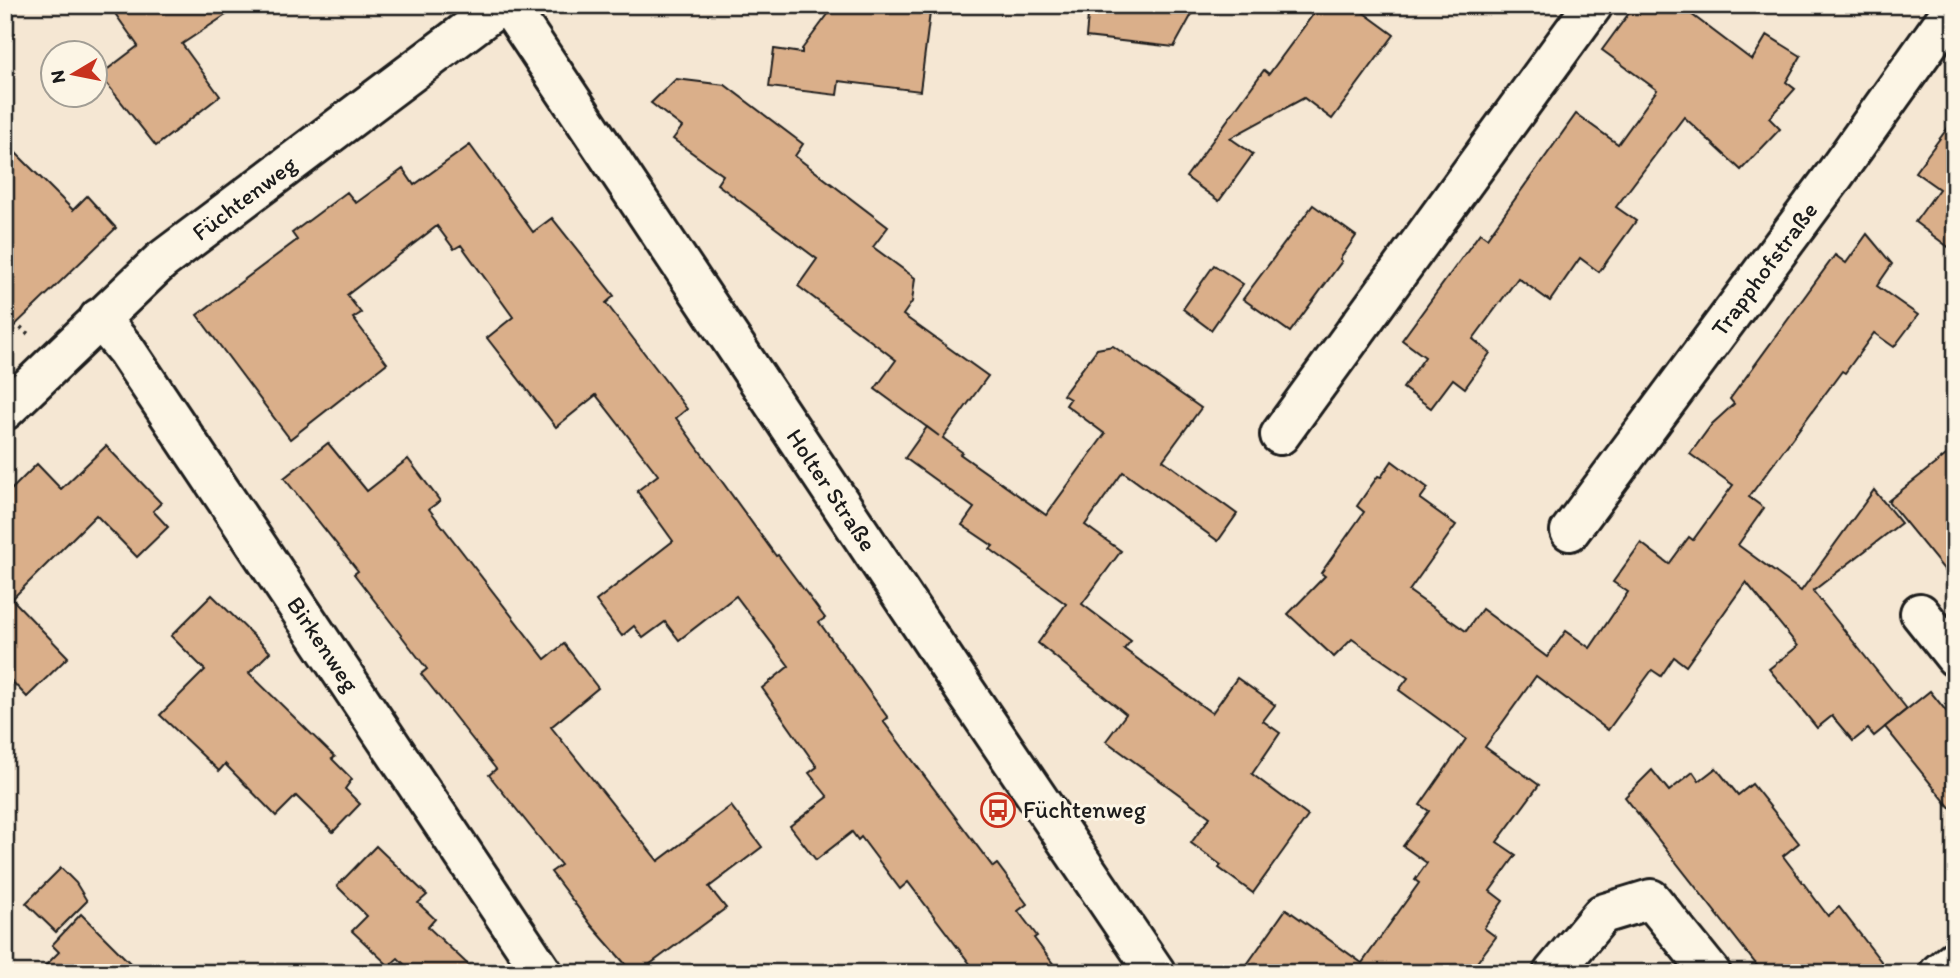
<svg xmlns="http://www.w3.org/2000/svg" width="1960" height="978" font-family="Itim,sans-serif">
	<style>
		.building { fill: #daaf8a; stroke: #1c1c1c; stroke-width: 2 }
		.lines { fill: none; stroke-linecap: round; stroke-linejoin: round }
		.minor-casing { stroke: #1c1c1c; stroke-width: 44 }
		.tertiary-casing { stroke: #1c1c1c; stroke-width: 44 }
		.path { stroke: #1c1c1c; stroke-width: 4.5; stroke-dasharray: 2 5; stroke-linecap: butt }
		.minor { stroke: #fcf5e5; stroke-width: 38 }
		.tertiary { stroke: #fcf5e5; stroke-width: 38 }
		.labels { text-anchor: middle; stroke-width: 6; stroke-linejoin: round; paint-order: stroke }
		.street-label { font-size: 24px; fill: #1c1c1c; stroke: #fcf5e5 }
		.poi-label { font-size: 24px; fill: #1c1c1c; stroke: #fcf5e5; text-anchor: start }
	</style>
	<rect width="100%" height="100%" fill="#f5e7d3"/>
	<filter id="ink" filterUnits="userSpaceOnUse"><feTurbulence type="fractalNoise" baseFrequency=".0143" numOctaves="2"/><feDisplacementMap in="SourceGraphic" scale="14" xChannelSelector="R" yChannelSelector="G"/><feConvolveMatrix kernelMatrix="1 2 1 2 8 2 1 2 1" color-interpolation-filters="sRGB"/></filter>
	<g filter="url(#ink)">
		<g class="building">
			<polygon points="109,5 241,5 182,44 220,96 156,146 100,75 138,46"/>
			<polygon points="835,5 931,5 920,91 839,81 837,95 769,87 774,49 802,53 802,49"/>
			<polygon points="1089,5 1197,5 1174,47 1086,37"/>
			<polygon points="1320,5 1353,5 1394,35 1332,119 1304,98 1230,138 1253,154 1219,201 1186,177 1264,70 1269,74"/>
			<polygon points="1635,5 1679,5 1752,60 1767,35 1801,56 1786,82 1795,89 1769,118 1780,129 1741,170 1684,117 1616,207 1636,221 1599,272 1580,258 1550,301 1518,278 1473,339 1490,353 1465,388 1453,379 1431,408 1403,388 1425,357 1402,340 1480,233 1487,238 1576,114 1618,144 1657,90 1602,50"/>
			<polygon points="676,79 725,85 803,144 795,156 888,227 873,247 915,278 912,302 903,315 988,376 943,438 962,452 960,454 1046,515 1105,434 1066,405 1070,399 1063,395 1097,349 1113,346 1201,408 1163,460 1237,514 1218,541 1123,472 1085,525 1121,551 1082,604 1131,641 1124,649 1212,713 1237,678 1275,705 1263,721 1280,733 1252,774 1308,816 1253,893 1219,868 1221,865 1191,843 1210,817 1106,741 1126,714 1038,643 1066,604 990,549 993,546 962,525 974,508 905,458 927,427 939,436 875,389 896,360 798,286 817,259 717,184 723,175 673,139 682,127 651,103"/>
			<polygon points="1955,118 1955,252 1915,222 1939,189 1915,172"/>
			<polygon points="5,142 73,210 87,196 116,228 5,335"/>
			<polygon points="470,145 533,232 552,218 614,296 606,303 687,409 676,418 776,556 778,555 825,618 819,622 888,718 883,721 993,867 997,864 1027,904 1018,911 1037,936 1034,938 1060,973 977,973 908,882 900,889 861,837 858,840 852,832 816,860 790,826 828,797 809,773 817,767 762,688 789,666 736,596 679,640 665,622 643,638 634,626 622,636 596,601 673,541 637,491 658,475 596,395 556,427 487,338 513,317 461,245 454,249 437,226 347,295 361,313 353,318 387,363 290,439 197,315 297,240 292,233 347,192 356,203 403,169 414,185"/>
			<polygon points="1313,205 1356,236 1340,259 1342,261 1290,332 1243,299"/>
			<polygon points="1867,234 1892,264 1877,286 1918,315 1894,347 1874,333 1845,373 1842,371 1749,497 1764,508 1738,545 1801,591 1874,490 1901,523 1813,591 1907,709 1874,736 1868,729 1853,741 1832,716 1817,728 1769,669 1798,646 1746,582 1686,666 1674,657 1661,676 1652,670 1608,730 1536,676 1485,747 1539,785 1497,842 1516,855 1490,891 1503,901 1484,928 1496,937 1469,973 1241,973 1286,909 1362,963 1419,883 1415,880 1427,863 1403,846 1429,811 1420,805 1466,739 1399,690 1408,678 1352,639 1334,657 1288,614 1325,576 1321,573 1364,512 1357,506 1378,476 1381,477 1392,461 1428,488 1420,499 1456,525 1409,591 1466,631 1482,609 1547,657 1566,631 1590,648 1628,592 1613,582 1641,543 1669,564 1689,537 1693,540 1733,485 1690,454 1712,424 1734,404 1730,399 1835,255 1846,263"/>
			<polygon points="1214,265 1243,284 1211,330 1183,309"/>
			<polygon points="328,443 367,491 408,459 440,501 429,509 545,659 564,644 598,688 551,727 658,861 731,806 762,847 709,887 726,908 638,973 633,973 592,926 551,872 561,865 489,775 496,769 421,674 427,669 354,574 358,571 284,478"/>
			<polygon points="106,446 161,503 153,511 168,527 137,557 96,515 12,599 68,657 27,697 5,674 5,487 8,486 10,491 37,464 61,489"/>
			<polygon points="1955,448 1955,583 1888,501"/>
			<polygon points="212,595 270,652 249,673 335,757 332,759 352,779 345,789 360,804 333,832 296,796 276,816 225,764 219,771 160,715 205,670 171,636"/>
			<polygon points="1930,691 1955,722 1955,814 1885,727"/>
			<polygon points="1716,768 1738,795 1752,784 1799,843 1783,856 1828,916 1839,907 1890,973 1763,973 1625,797 1652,770 1669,791 1693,772 1699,781"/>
			<polygon points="376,846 427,895 418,903 435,919 428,927 477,973 413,973 398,958 389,966 352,931 367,916 337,886"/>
			<polygon points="61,868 76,883 87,901 56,932 26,903"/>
			<polygon points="81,914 140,973 38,973 59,952 52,945"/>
		</g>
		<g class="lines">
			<g class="minor-casing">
				<g id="minor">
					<path id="s1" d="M99,318L126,350L543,973"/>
					<path id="s2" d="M5,410L161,261L501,5"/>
					<polyline points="1280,435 1593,5"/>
					<path id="s3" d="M1570,531L1833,177L1955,6"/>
					<polyline points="1920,613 1955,657"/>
					<polyline points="1553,973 1602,914 1651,899 1711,973"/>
					<polyline points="1939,973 1955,960"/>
				</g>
			</g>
			<g class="tertiary-casing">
				<g id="tertiary">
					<path id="s4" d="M508,5L966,692L1156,973"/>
				</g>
			</g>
			<polyline class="path" points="5,314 28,334"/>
			<use href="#minor" class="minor"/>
			<use href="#tertiary" class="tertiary"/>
		</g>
	</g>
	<defs>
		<g id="bus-ring" transform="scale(1.75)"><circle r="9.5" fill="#fcf5e5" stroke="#c8321e" stroke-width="1.5"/><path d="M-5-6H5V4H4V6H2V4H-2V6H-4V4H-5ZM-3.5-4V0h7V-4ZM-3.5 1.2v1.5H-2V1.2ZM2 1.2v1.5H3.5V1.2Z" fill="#c8321e"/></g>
	</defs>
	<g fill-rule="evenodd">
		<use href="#bus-ring" x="998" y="810"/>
	</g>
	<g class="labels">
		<g class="street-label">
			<text dy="8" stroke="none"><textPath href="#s2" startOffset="320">Füchtenweg</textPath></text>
			<text dy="8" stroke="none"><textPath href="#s3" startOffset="326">Trapphofstraße</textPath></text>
			<text dy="8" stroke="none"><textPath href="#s4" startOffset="583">Holter Straße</textPath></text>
			<text dy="8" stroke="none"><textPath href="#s1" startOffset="396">Birkenweg</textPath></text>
		</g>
		<g class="poi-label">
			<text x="1023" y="818">Füchtenweg</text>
		</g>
	</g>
	<rect width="1960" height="978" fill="none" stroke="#fcf5e5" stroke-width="28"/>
	<rect x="14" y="14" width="1932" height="950" fill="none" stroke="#1c1c1c" stroke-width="2.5" filter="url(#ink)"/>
	<g transform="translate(74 74) rotate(260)"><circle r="33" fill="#fcf5e5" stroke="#a29e95" stroke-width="2"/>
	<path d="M0-5L12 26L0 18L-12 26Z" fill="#c8321e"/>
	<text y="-10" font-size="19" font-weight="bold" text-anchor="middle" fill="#1c1c1c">N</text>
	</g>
</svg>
